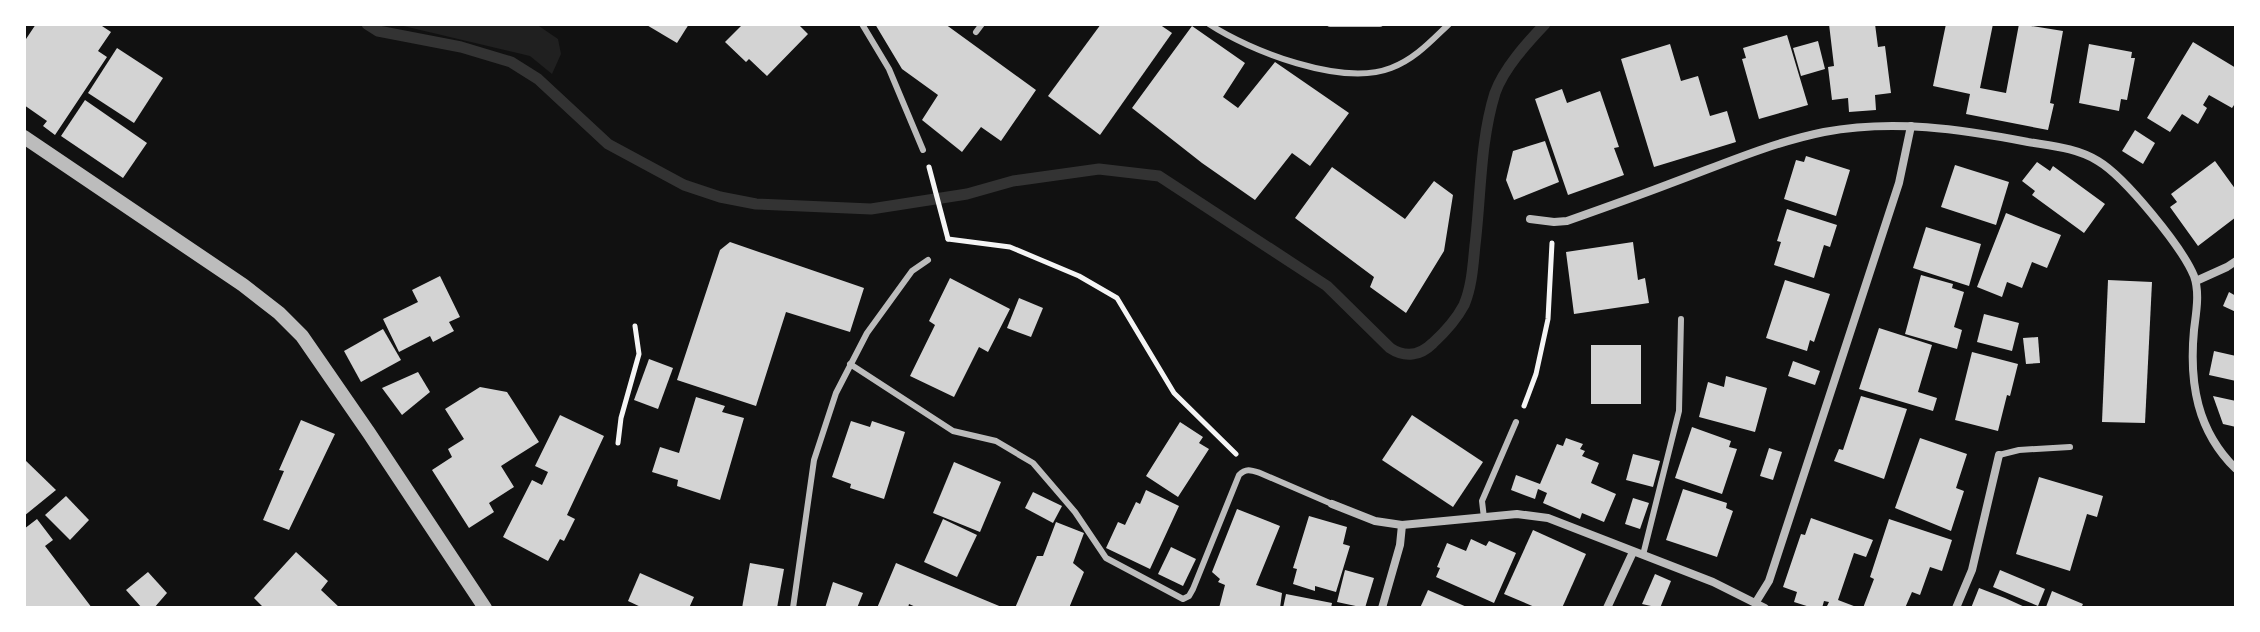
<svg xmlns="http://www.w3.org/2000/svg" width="2260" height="632" font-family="Montserrat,sans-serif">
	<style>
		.green { fill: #202020 }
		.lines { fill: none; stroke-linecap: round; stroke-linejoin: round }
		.stream { stroke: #333; stroke-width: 11 }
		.building { fill: #d3d3d3 }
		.path { stroke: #f5f5f5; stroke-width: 5 }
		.service { stroke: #bcbcbc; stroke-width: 6 }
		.minor { stroke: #bcbcbc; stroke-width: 8 }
		.tertiary { stroke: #bcbcbc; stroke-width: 14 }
	</style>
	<rect width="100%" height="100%" fill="#111"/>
	<polygon class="green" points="395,24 536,24 558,39 561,54 552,74 530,56"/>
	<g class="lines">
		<path class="stream" d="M367,24L378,31L461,47L511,62L538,79L608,144L684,185L720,197L756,204L871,209L967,194L1013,181L1099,169L1159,176L1327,286L1390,348C1405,358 1420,356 1433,343C1445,332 1456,320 1464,305C1472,286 1473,265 1475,245C1481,195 1480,141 1495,93C1504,68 1527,43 1545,24"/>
	</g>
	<g class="building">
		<polygon points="36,24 99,24 111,32 98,51 107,57 55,135 43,126 47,121 24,105 24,42"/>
		<polygon points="645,24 689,24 677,43"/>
		<polygon points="743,24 798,24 808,34 767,76 749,59 746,62 725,42"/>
		<polygon points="875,24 945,24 1036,90 1001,141 981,127 962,152 922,120 938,95 902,69"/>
		<polygon points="1101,24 1159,24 1172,33 1100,135 1048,96"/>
		<polygon points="1829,24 1875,24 1878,47 1885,46 1891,93 1875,95 1876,110 1849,112 1848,98 1832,100 1828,67 1834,66"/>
		<polygon points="1946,24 1993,24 1980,88 2006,93 2019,24 2063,31 2050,103 2054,104 2048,130 1966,114 1970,94 1933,86"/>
		<polygon points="1192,26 1245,63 1223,97 1238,108 1275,62 1349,113 1310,166 1292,153 1255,200 1202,163 1132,108"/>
		<polygon points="1787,35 1808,105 1759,119 1742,59 1746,58 1743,48"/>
		<polygon points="1818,41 1825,69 1801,76 1793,48"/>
		<polygon points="2193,42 2236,68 2236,102 2232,108 2209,95 2203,105 2207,108 2198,124 2182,114 2170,132 2147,118"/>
		<polygon points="1670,44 1681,81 1698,76 1710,116 1727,111 1736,142 1654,167 1621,59"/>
		<polygon points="2089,44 2132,52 2131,58 2135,58 2127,100 2121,99 2119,111 2079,103"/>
		<polygon points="117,48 163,78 134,123 88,93"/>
		<polygon points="1562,89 1567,103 1600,91 1619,147 1614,148 1624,175 1568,195 1535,99"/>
		<polygon points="85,100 147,143 123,178 61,136"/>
		<polygon points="2135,130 2155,143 2143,164 2122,151"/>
		<polygon points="1545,141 1559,182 1514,200 1506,180 1513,151"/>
		<polygon points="1806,156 1850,170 1836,216 1784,199 1796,160 1804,162"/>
		<polygon points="2215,161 2236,190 2236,217 2198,246 2170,207 2177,202 2171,194"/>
		<polygon points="2037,162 2050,171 2053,166 2105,204 2084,233 2032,195 2035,191 2022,181"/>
		<polygon points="1955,165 2009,182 1996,225 1941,207"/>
		<polygon points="1332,167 1405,219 1434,181 1453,195 1444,251 1406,313 1370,287 1374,277 1295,218"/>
		<polygon points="1787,209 1837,225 1830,247 1824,245 1814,278 1774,265 1781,242 1777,241"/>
		<polygon points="2006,213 2061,235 2047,268 2032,262 2022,288 2007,282 2002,297 1977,287"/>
		<polygon points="1926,227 1981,244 1969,286 1913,268"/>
		<polygon points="730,242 864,288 850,332 786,312 756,406 677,380 720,250"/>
		<polygon points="1633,242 1638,280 1645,278 1649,303 1574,314 1566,252"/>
		<polygon points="1921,275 1953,284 1952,288 1964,292 1954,327 1962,330 1957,349 1905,334"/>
		<polygon points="440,276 460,317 449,322 454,331 433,342 430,336 399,352 383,319 418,302 412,290"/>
		<polygon points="950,278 1010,309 988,352 979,347 954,397 910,376 935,325 929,321"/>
		<polygon points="1785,280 1830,294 1814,342 1810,340 1807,351 1766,338"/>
		<polygon points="2108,280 2152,282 2145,423 2102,422"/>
		<polygon points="2229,292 2236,296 2236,312 2223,306"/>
		<polygon points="1019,298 1043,308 1031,337 1007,328"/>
		<polygon points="1984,314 2019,323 2012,351 1977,342"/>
		<polygon points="1879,328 1932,345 1918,392 1937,398 1933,411 1859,389"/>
		<polygon points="383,329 401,360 361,382 344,351"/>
		<polygon points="2038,337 2040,363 2026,364 2023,338"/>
		<rect x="1591" y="345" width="50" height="59"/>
		<polygon points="2214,351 2236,356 2236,381 2209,375"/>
		<polygon points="1972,352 2018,364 2010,396 2007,395 1998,431 1955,420"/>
		<polygon points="649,359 673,368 658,409 634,400"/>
		<polygon points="1793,361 1820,371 1815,385 1788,376"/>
		<polygon points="418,372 430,392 402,415 382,388"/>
		<polygon points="1726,376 1767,388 1755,432 1699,417 1708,382 1724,387"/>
		<polygon points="480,387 507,392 539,442 501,466 514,487 489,503 494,512 469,528 432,470 452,457 448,449 464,439 445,409"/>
		<polygon points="1861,396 1907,409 1884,479 1834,461 1839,449 1843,450"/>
		<polygon points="2213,396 2236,401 2236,427 2223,424"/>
		<polygon points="696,397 725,406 722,412 744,418 720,500 677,486 678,480 652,472 660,447 679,453"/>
		<polygon points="560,415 604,436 567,515 575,519 564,541 560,539 548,561 503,537 532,480 542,485 548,472 535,466"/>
		<polygon points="1412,415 1483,462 1453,507 1382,460"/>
		<polygon points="301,420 335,434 289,530 263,520 284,471 279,470"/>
		<polygon points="851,421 870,427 872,421 905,432 884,499 850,488 851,484 832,477"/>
		<polygon points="1180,422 1203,437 1199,443 1209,449 1178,497 1146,476"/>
		<polygon points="1692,427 1731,441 1729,447 1737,449 1722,494 1675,478"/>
		<polygon points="1566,438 1583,444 1580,449 1585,451 1582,456 1599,463 1591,483 1616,494 1604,522 1582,513 1580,519 1543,503 1547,493 1538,489 1535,499 1511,490 1516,475 1540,484 1557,444 1563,446"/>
		<polygon points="1920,438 1967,454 1956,488 1964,491 1951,531 1895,508"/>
		<polygon points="1769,448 1782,452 1773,480 1760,476"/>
		<polygon points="1633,454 1660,461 1653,487 1626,480"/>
		<polygon points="24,459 56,490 24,516"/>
		<polygon points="954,462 1001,482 980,532 933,513"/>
		<polygon points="2039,477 2103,496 2097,517 2087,514 2070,571 2016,554"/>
		<polygon points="1683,489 1727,503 1726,508 1733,511 1717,557 1666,540"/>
		<polygon points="1146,490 1179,506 1150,569 1106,548 1118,522 1125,525 1136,502 1140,504"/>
		<polygon points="1033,492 1062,506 1053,523 1025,508"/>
		<polygon points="66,496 89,520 70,540 45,515"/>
		<polygon points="1633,498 1649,503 1640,529 1625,524"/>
		<polygon points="1237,509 1280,526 1256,585 1282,593 1280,608 1219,608 1225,585 1218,582 1220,579 1212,572"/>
		<polygon points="1309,516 1347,527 1343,544 1350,546 1336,592 1315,586 1315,591 1293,584 1297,569 1293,568"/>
		<polygon points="1811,518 1873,540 1866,557 1854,553 1838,600 1859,608 1826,608 1829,602 1824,601 1822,608 1813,608 1794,602 1797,592 1783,587 1801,534 1805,535"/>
		<polygon points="37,519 53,540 45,546 92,608 24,608 24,529"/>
		<polygon points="943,519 977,535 957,577 924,562"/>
		<polygon points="1889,519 1952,540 1942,571 1930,567 1920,595 1912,592 1905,608 1863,608 1874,579 1870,577"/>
		<polygon points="1056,522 1084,533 1073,563 1084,572 1069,608 1015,608 1037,556 1043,556"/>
		<polygon points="1533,530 1586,554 1562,608 1537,608 1504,594"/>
		<polygon points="1471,539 1486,546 1489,541 1516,553 1494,603 1436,577 1440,568 1437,567 1447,543 1466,551"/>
		<polygon points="1171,547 1196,559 1183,586 1158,574"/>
		<polygon points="296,552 328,581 321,590 340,608 264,608 254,598"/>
		<polygon points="750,563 784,569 777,608 742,608"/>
		<polygon points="896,563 1004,608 918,608 909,604 908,608 877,608"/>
		<polygon points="1345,570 1374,578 1365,608 1337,602"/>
		<polygon points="2000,570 2045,589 2038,606 1993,587"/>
		<polygon points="148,572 167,593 154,608 142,608 126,590"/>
		<polygon points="640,573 694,597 689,608 643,608 628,601"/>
		<polygon points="1655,574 1671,581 1660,608 1642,604"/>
		<polygon points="833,582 863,593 857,608 825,608"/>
		<polygon points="1979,588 2005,598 2027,608 1971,608"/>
		<polygon points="1428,590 1469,608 1420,608"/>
		<polygon points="2052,591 2083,604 2081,608 2046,607"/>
		<polygon points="1286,594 1332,603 1331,608 1283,608"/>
	</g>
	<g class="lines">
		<g class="path">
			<polyline points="929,167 948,239"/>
			<polyline points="948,239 1010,247 1079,276 1117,298 1174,393 1236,454"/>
			<polyline points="1524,406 1536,374 1548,319 1552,243"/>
			<polyline points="618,443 621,418 639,354 635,326"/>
		</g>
		<g class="service">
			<polyline points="862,24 889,69 923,150"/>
			<path d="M1209,24C1250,51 1342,87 1391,68C1415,59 1431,41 1449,24"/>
			<polyline points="1330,24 1380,24"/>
			<polyline points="976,32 982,24"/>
			<path d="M850,364L953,431L996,441L1033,463L1075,512L1106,558L1183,599L1189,596L1193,589L1239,475C1246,468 1251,470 1260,473L1332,504"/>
			<polyline points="1999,455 2019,450 2070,447"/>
			<polyline points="1484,518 1482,501 1516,422"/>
			<polyline points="1643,555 1679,411 1681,319"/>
			<polyline points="793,608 814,460 836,393 867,333 912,271 928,260"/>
		</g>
		<g class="minor">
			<path d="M1530,219L1554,222L1567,221C1601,209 1635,197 1669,184C1721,165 1770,143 1824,132C1893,119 1961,129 2028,142C2052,146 2077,148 2098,161C2125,177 2182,247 2194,276C2200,293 2196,313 2194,330C2189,383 2197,431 2236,469"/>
			<polyline points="2196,281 2227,267 2236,261"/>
			<polyline points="1332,504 1375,521 1402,525 1517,514 1548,518 1713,582 1765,608"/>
			<polyline points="1756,602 1769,581 1899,183 1911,126"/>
			<polyline points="1382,608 1400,545 1402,525"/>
			<polyline points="1607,608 1633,552"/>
			<polyline points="1956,608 1972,570 1999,455"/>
		</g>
		<polyline class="tertiary" points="24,137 243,285 279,313 302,336 369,433 485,608"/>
	</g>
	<rect width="2260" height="632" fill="none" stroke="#ffffff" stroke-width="52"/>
</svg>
